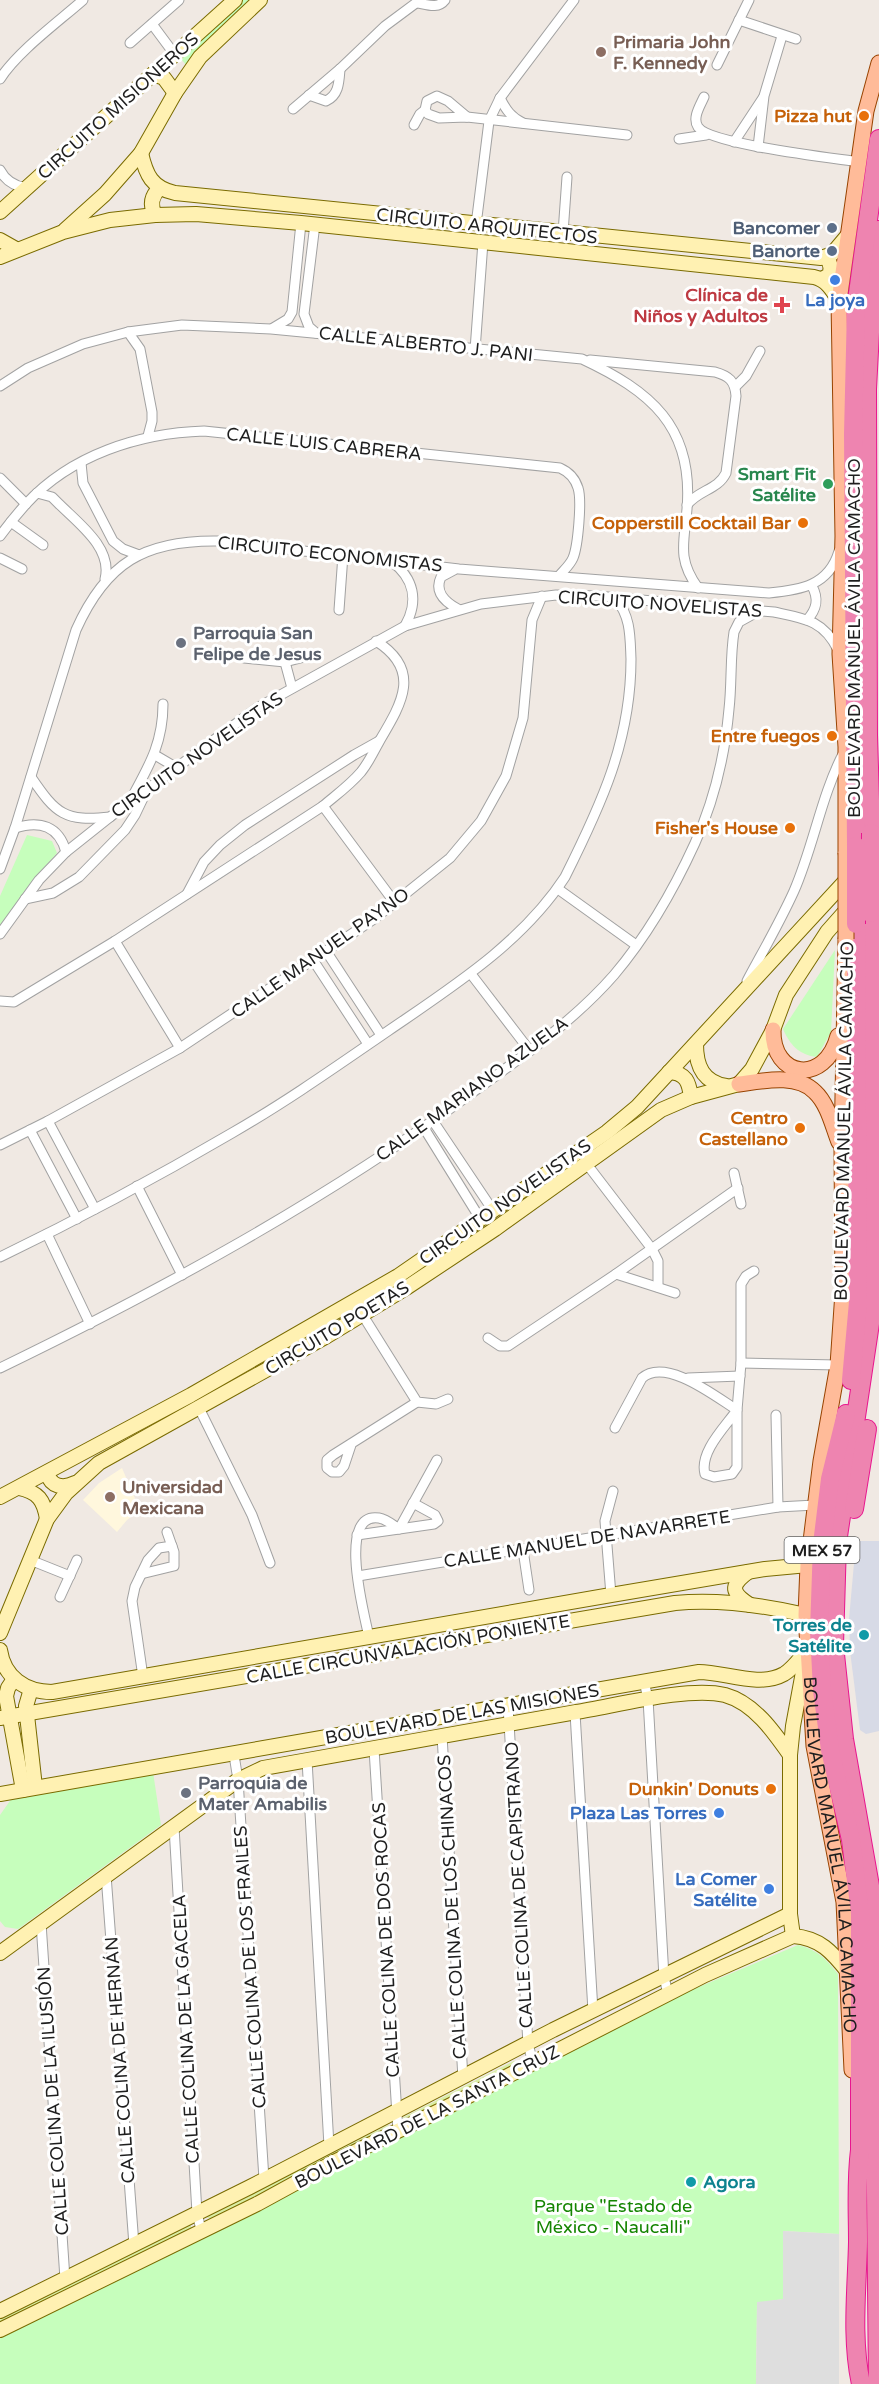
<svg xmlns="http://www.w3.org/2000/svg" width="879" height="2384" font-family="'Varela Round',sans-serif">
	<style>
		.education { fill: #fff7dd }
		.grass { fill: #daeea4 }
		.park { fill: #c6febc }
		.parking { fill: #dedede }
		.plaza { fill: #d7dae6 }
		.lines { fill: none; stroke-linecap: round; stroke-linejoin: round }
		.street-casing { stroke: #a2a2a2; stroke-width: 11 }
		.secondary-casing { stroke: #7a6b00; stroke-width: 16 }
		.primary-casing { stroke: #984300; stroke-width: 17 }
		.highway-casing { stroke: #e8158e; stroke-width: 20 }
		.street { stroke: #fff; stroke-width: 9 }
		.secondary { stroke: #fff1b2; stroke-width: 14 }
		.primary { stroke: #fb9; stroke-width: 15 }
		.highway { stroke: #ee84b0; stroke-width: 18 }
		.primary-bridge-casing { stroke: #984300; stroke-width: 17; stroke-linecap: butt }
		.highway-bridge-casing { stroke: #e8158e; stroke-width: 20; stroke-linecap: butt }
		.primary-bridge { stroke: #fb9; stroke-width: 15 }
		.highway-bridge { stroke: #ee84b0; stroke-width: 18 }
		.education-dot { fill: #8d6e63; stroke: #fff; stroke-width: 2 }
		.food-dot { fill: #e8710a; stroke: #fff; stroke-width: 2 }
		.service-dot { fill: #5c6f8a; stroke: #fff; stroke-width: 2 }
		.shop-dot { fill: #3f7fe0; stroke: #fff; stroke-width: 2 }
		.health-dot { fill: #e0444e; stroke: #fff; stroke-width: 2 }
		.leisure-dot { fill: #2e9e5b; stroke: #fff; stroke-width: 2 }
		.worship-dot { fill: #6b7280; stroke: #fff; stroke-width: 2 }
		.culture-dot { fill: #0f9aa8; stroke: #fff; stroke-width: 2 }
		.labels { text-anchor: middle; stroke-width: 6; stroke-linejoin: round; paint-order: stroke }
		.shield { fill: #fff; stroke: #626262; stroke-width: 1.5 }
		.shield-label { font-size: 16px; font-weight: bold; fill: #1e1e1e }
		.education-label { font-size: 18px; font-weight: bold; fill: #785e54; stroke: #fff; text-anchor: start }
		.street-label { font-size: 18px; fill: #1e1e1e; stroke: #fff }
		.food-label { font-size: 18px; font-weight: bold; fill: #c56008; stroke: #fff; text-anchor: end }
		.service-label { font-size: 18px; font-weight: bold; fill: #4e5e75; stroke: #fff; text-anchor: end }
		.health-label { font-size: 18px; font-weight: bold; fill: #be3a42; stroke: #fff; text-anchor: end }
		.shop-label { font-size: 18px; font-weight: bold; fill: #366cbe; stroke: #fff; text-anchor: end }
		.leisure-label { font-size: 18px; font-weight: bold; fill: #27864d; stroke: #fff; text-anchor: end }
		.worship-label { font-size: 18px; font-weight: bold; fill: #5b616d; stroke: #fff; text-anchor: start }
		.culture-label { font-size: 18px; font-weight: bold; fill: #0d838f; stroke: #fff; text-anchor: end }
		.park-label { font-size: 18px; fill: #158502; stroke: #fff }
	</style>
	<rect width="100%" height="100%" fill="#f0e9e3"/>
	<polygon class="education" points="122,1468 140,1510 127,1520 117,1532 83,1500 99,1483"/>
	<g class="grass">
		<polygon points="514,2061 518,2065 402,2124 400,2120 404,2117"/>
		<polygon points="388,2125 390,2127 388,2131 211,2219 206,2217"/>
		<polygon points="190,2224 192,2229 0,2323 0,2317"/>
	</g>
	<g class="park">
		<polygon points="239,0 259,0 189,68 179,57"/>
		<polygon points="27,835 52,841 57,853 37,876 0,929 0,896"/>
		<path d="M835,950L831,1032L817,1057C799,1055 790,1045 783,1029Z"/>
		<polygon points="153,1772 161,1825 18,1929 5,1927 0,1921 0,1815 12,1798"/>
		<path d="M798,1945C818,1950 826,1959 838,1974L839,2234L783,2231V2299L757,2303L756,2384H0V2336L680,1995Z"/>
	</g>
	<polygon class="parking" points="783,2231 839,2234 839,2384 756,2384 757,2302 783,2299"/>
	<polygon class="plaza" points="856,1541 879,1541 879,1731 866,1734 860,1730 850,1651 849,1619"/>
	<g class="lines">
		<g class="street-casing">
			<g id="street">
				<path d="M418,3C428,5 438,9 445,0"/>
				<polyline points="739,20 796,39"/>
				<polyline points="152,24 175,55"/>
				<polyline points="130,43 179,0"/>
				<polyline points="717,65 749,0"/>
				<path d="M0,79C17,52 58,22 83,0"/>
				<path d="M309,95L326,101C339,95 339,82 340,69"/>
				<path d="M704,97C700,106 692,118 698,127C709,144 833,158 859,162"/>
				<path d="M500,98C506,110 511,117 523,123"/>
				<polyline points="293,109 340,69 385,26 420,0"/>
				<polyline points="425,110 428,114 439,118 467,117 627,135"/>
				<polyline points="414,125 420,114 425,110 427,101 437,96 448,101 467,117"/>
				<polyline points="679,139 706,135"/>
				<polyline points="734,142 763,98"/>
				<polyline points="758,147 764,96 782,36"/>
				<path d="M0,170C5,180 15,186 26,188"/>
				<polyline points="315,224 304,314 309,327 316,333"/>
				<polyline points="476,225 489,121 500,98 574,0"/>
				<polyline points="563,233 567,177"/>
				<polyline points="273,328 288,319 292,312 301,223"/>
				<polyline points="128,332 140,349 152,412 152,421 148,436"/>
				<polyline points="475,350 483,242"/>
				<path d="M590,360L715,372C729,376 735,381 736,396L726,473C718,490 698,490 687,505"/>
				<path d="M0,386L28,368L83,344L128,332L182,325L271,329L582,359C650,391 694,426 687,509C684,543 677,559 698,588"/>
				<polyline points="736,386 746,376 760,351"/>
				<polyline points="81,463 83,483 113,541 123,549 139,555"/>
				<polyline points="0,478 26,504"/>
				<path d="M37,493L52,497L58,503C78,523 113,548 105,579"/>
				<polyline points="11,522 43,545"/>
				<path d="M0,536C8,525 17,514 26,504C71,455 139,433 204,431L560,468C569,472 575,478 578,488C582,500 578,546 573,558C570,565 564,570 559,576"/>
				<polyline points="0,558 22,569"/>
				<path d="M391,561C414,578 419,601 405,626"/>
				<path d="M454,570L441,577C434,592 445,602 458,609"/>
				<polyline points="339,610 343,555"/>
				<path d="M807,620C817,609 819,599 812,586"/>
				<polyline points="244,658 285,662 308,656"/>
				<polyline points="285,662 292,688"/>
				<polyline points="155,755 177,768"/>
				<path d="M31,777C56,814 65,822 110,817"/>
				<path d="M131,799C149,766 163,743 163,704"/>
				<polyline points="323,806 395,903"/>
				<path d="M15,828C40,820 59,826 66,852"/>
				<path d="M0,869L15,828L76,630C106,563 144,540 218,541L459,569L769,593C800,590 829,586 839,551"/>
				<polyline points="558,889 636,945"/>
				<polyline points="187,894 204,862 220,845 245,825 354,755 379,741"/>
				<polyline points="25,899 53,893 79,877 125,830 135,815 146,792"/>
				<path d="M0,934L39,880L66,852L110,817L257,708L405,626L481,604L556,595L597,596L774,612C803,618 824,620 838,650"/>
				<polyline points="115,941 180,1048"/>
				<polyline points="326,951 381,1035"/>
				<polyline points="313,960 368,1044"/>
				<polyline points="471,974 530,1051"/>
				<path d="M747,981C763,951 780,922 794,891C814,845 821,796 844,752"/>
				<path d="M0,1001L14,1002L115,941L323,806C336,795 350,785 361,772C369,762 374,751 380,740C402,703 422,670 376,641"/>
				<polyline points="48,1121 95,1209"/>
				<polyline points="433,1121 494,1212"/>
				<polyline points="424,1128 481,1220"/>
				<polyline points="30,1130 77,1219"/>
				<polyline points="0,1145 48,1121 180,1048 374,919 450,858 481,821 506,776 523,718 532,620 542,596"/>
				<polyline points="586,1163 652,1249 658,1261 658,1287"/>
				<polyline points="734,1173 741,1204"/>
				<polyline points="137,1186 182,1275"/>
				<polyline points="47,1234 90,1324"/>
				<path d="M0,1257C79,1219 157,1177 232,1133C286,1102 337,1066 388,1031C452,987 522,943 565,877C601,805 631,741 631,659C630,637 631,617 616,599"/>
				<polyline points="616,1274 675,1293"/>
				<polyline points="362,1314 417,1402 436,1404 448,1399"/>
				<polyline points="488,1338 500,1346 508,1346 616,1274 738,1188"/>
				<polyline points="741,1363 838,1365"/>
				<path d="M0,1368C163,1289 322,1202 469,1095C519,1059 573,1022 614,975C647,936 674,889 695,843C714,801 725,754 729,709C732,683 730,657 734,632L739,622L757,612"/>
				<polyline points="688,1378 740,1376"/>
				<polyline points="199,1408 252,1515 270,1563"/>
				<path d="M737,1410C725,1427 699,1452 705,1474L714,1477L732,1474L737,1467V1410L741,1363V1284L746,1276L754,1271"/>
				<polyline points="776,1415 778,1507"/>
				<path d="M615,1428L642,1378C666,1357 716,1397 737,1410"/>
				<polyline points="351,1445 344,1466 339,1472 332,1472 327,1468 327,1460 333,1455 417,1402"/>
				<polyline points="357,1535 434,1524 438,1521 435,1515 413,1503"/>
				<polyline points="523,1550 529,1590"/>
				<polyline points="30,1560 70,1576"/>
				<polyline points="141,1574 174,1566 174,1552 167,1532"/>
				<polyline points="358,1576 778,1507 815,1505"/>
				<polyline points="611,1595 605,1521 613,1491"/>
				<polyline points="60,1597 77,1560"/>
				<path d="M369,1637C365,1617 336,1511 379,1518C386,1519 393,1525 399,1529L437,1460"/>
				<polyline points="143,1677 132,1601 135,1587 148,1560 159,1548 172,1546"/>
				<polyline points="644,1681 648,1699 664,1977 668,1994"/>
				<polyline points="508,1706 528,2044 533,2063"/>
				<polyline points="575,1713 593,2011"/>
				<polyline points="442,1736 463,2078"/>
				<polyline points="374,1749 398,2131"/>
				<polyline points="234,1755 238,1780 264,2179"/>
				<polyline points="307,1760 329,2146"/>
				<polyline points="174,1827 197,2213 201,2230"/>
				<polyline points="106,1875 134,2245"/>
				<polyline points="41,1923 65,2279"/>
			</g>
		</g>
		<g class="secondary-casing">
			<g id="secondary">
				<polyline points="153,74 164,78 175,93"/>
				<path d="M141,153C146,175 152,188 175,193L821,258L832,254L848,235"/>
				<polyline points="0,212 235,0"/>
				<path d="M155,215C150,205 151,196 160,188"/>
				<polyline points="65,230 105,194 141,153 175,93 200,57 260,0"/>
				<polyline points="0,240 16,249"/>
				<path d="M0,257L63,232L110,220L155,215L196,214L301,223L814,277C827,280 833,291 839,301"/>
				<path d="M822,279L829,275C832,268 831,262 825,257"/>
				<path d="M696,1044C696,1066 703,1082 726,1086"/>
				<path d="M669,1072C686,1073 689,1082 691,1097"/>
				<path d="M47,1473C51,1487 63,1489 75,1483"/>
				<path d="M19,1488C38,1492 44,1500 47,1519"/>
				<polyline points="0,1497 191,1395 398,1276 607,1132 637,1107 850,876"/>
				<path d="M748,1572C729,1586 732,1593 750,1605"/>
				<polyline points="0,1633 47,1519 66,1493 99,1463 327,1336 406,1288 495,1229 661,1110 691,1097 739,1084 752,1069 773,1030 786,995 827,932 850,906"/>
				<path d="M0,1650C4,1677 25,1692 52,1692L611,1595L765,1569L808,1565"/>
				<polyline points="14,1679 8,1688 6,1696 23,1790"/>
				<polyline points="31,1689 26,1706 35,1787"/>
				<path d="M0,1718L675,1603C719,1599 763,1605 806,1615"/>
				<path d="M0,1794L699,1672C725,1672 759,1688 784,1674C794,1668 800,1658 807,1650"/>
				<polyline points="793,1936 790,1914 790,1755 793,1726 805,1661"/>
				<path d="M0,1953L238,1780L263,1768C367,1750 472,1730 576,1712C615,1706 688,1686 725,1695C754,1703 774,1732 790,1755"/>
				<polyline points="0,2311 250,2187 553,2030 790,1914"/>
				<path d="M0,2330L257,2204L334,2162L449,2106L705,1975L793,1936C820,1938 832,1952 848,1972"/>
			</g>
		</g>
		<g class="primary-casing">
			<g id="primary">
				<polyline points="846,853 846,747 840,654 843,536 839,301 866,111 879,63"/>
				<path id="s1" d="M846,939L842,1149L843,1292L838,1365L821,1461L808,1565L806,1615L814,1746L844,1902L852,2070"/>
				<path d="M773,1030C772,1078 825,1086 838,1036"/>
				<path d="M739,1084C762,1081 797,1073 815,1092C828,1104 833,1127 839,1142"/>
			</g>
		</g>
		<g class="highway-casing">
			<g id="highway">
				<polyline points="871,833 868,735 867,389 872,294 878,230"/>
				<polyline points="856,846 853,434 856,308 879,139"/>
				<polyline points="870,913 873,1205 872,1310 837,1543 834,1645 844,1739 873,1903 878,2384"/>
				<polyline points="851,1380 858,1302 856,924"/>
				<path d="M846,1414L830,1479L822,1544L819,1631L822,1690L830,1750L851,1840L860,1913V2150C856,2181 858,2211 858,2242C857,2289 851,2338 861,2384"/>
				<polyline points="854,1509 867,1429"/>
			</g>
		</g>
		<use href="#street" class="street"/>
		<use href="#secondary" class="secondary"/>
		<use href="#primary" class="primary"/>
		<use href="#highway" class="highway"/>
		<g class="primary-bridge-casing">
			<polyline id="primary-bridge" points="846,853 846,939"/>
		</g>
		<g class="highway-bridge-casing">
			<g id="highway-bridge">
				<polyline points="870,913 871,833"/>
				<polyline points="856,924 856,846"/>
			</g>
		</g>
		<use href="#primary-bridge" class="primary-bridge"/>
		<use href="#highway-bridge" class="highway-bridge"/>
	</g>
	<g class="education-dot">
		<circle cx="601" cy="52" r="6"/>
		<circle cx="110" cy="1497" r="6"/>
	</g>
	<g class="food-dot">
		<circle cx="864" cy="116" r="6"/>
		<circle cx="803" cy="523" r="6"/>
		<circle cx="832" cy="736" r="6"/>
		<circle cx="790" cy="828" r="6"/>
		<circle cx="800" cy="1128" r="6"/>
		<circle cx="771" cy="1789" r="6"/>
	</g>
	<g class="service-dot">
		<circle cx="832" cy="228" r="6"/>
		<circle cx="832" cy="251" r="6"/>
	</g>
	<g class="shop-dot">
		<circle cx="835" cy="280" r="6"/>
		<circle cx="719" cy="1813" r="6"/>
		<circle cx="769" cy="1889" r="6"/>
	</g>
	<path class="health-dot" d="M779 296h6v6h6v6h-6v6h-6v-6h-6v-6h6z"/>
	<circle class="leisure-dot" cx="828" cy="484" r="6"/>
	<g class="worship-dot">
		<circle cx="181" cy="643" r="6"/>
		<circle cx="186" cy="1793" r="6"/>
	</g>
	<g class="culture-dot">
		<circle cx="864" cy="1635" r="6"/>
		<circle cx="691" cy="2182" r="6"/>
	</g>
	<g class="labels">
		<rect class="shield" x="784.5" y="1537" width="75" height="26" rx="4.5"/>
		<g class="shield-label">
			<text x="822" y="1556">MEX 57</text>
		</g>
		<g class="education-label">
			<text x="613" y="48">Primaria John<tspan x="613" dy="21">F. Kennedy</tspan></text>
			<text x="122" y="1493">Universidad<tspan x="122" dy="21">Mexicana</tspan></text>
		</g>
		<g class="street-label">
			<text transform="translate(118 106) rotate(-42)" y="6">CIRCUITO MISIONEROS</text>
			<text transform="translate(487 226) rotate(6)" y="6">CIRCUITO ARQUITECTOS</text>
			<text transform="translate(426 344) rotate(6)" y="6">CALLE ALBERTO J. PANI</text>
			<text transform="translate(324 444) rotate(6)" y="6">CALLE LUIS CABRERA</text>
			<text transform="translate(330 554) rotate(6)" y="6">CIRCUITO ECONOMISTAS</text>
			<text transform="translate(660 604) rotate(4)" y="6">CIRCUITO NOVELISTAS</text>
			<text transform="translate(854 638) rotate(-90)" y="6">BOULEVARD MANUEL ÁVILA CAMACHO</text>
			<text transform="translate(197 755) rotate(-35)" y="6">CIRCUITO NOVELISTAS</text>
			<text transform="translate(320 953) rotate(-35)" y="6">CALLE MANUEL PAYNO</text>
			<text transform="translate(472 1089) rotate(-36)" y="6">CALLE MARIANO AZUELA</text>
			<text transform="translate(844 1121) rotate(-89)" y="6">BOULEVARD MANUEL ÁVILA CAMACHO</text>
			<text transform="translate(505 1202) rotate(-35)" y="6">CIRCUITO NOVELISTAS</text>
			<text transform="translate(337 1328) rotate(-31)" y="6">CIRCUITO POETAS</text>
			<text transform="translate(587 1539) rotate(-9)" y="6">CALLE MANUEL DE NAVARRETE</text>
			<text transform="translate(408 1649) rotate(-10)" y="6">CALLE CIRCUNVALACIÓN PONIENTE</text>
			<text transform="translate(462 1714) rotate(-10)" y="6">BOULEVARD DE LAS MISIONES</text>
			<text dy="6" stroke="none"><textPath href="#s1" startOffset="920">BOULEVARD MANUEL ÁVILA CAMACHO</textPath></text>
			<text transform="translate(519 1885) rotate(-93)" y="6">CALLE COLINA DE CAPISTRANO</text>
			<text transform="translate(452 1907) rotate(-93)" y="6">CALLE COLINA DE LOS CHINACOS</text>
			<text transform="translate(386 1940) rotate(-93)" y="6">CALLE COLINA DE DOS ROCAS</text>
			<text transform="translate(250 1967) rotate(-94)" y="6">CALLE COLINA DE LOS FRAILES</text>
			<text transform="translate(186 2029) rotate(-93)" y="6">CALLE COLINA DE LA GACELA</text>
			<text transform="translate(120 2060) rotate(-94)" y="6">CALLE COLINA DE HERNÁN</text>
			<text transform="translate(53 2101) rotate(-94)" y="6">CALLE COLINA DE LA ILUSIÓN</text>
			<text transform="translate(427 2117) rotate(-27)" y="6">BOULEVARD DE LA SANTA CRUZ</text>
		</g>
		<g class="food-label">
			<text x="852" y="122">Pizza hut</text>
			<text x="791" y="529">Copperstill Cocktail Bar</text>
			<text x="820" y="742">Entre fuegos</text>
			<text x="778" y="834">Fisher's House</text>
			<text x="788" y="1124">Centro<tspan x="788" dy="21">Castellano</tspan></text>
			<text x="759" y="1795">Dunkin' Donuts</text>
		</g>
		<g class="service-label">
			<text x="820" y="234">Bancomer</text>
			<text x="820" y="257">Banorte</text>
		</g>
		<g class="health-label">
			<text x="768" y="301">Clínica de<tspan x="768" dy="21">Niños y Adultos</tspan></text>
		</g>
		<g class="shop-label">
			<text x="835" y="306" text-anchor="middle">La joya</text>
			<text x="707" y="1819">Plaza Las Torres</text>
			<text x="757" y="1885">La Comer<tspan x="757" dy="21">Satélite</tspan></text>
		</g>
		<g class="leisure-label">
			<text x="816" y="480">Smart Fit<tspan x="816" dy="21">Satélite</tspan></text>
		</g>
		<g class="worship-label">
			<text x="193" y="639">Parroquia San<tspan x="193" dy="21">Felipe de Jesus</tspan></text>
			<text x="198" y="1789">Parroquia de<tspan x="198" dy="21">Mater Amabilis</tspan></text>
		</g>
		<g class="culture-label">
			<text x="852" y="1631">Torres de<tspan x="852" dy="21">Satélite</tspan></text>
			<text x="703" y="2188" text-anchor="start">Agora</text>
		</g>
		<g class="park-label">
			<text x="613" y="2212">Parque "Estado de<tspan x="613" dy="21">México - Naucalli"</tspan></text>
		</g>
	</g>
</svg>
